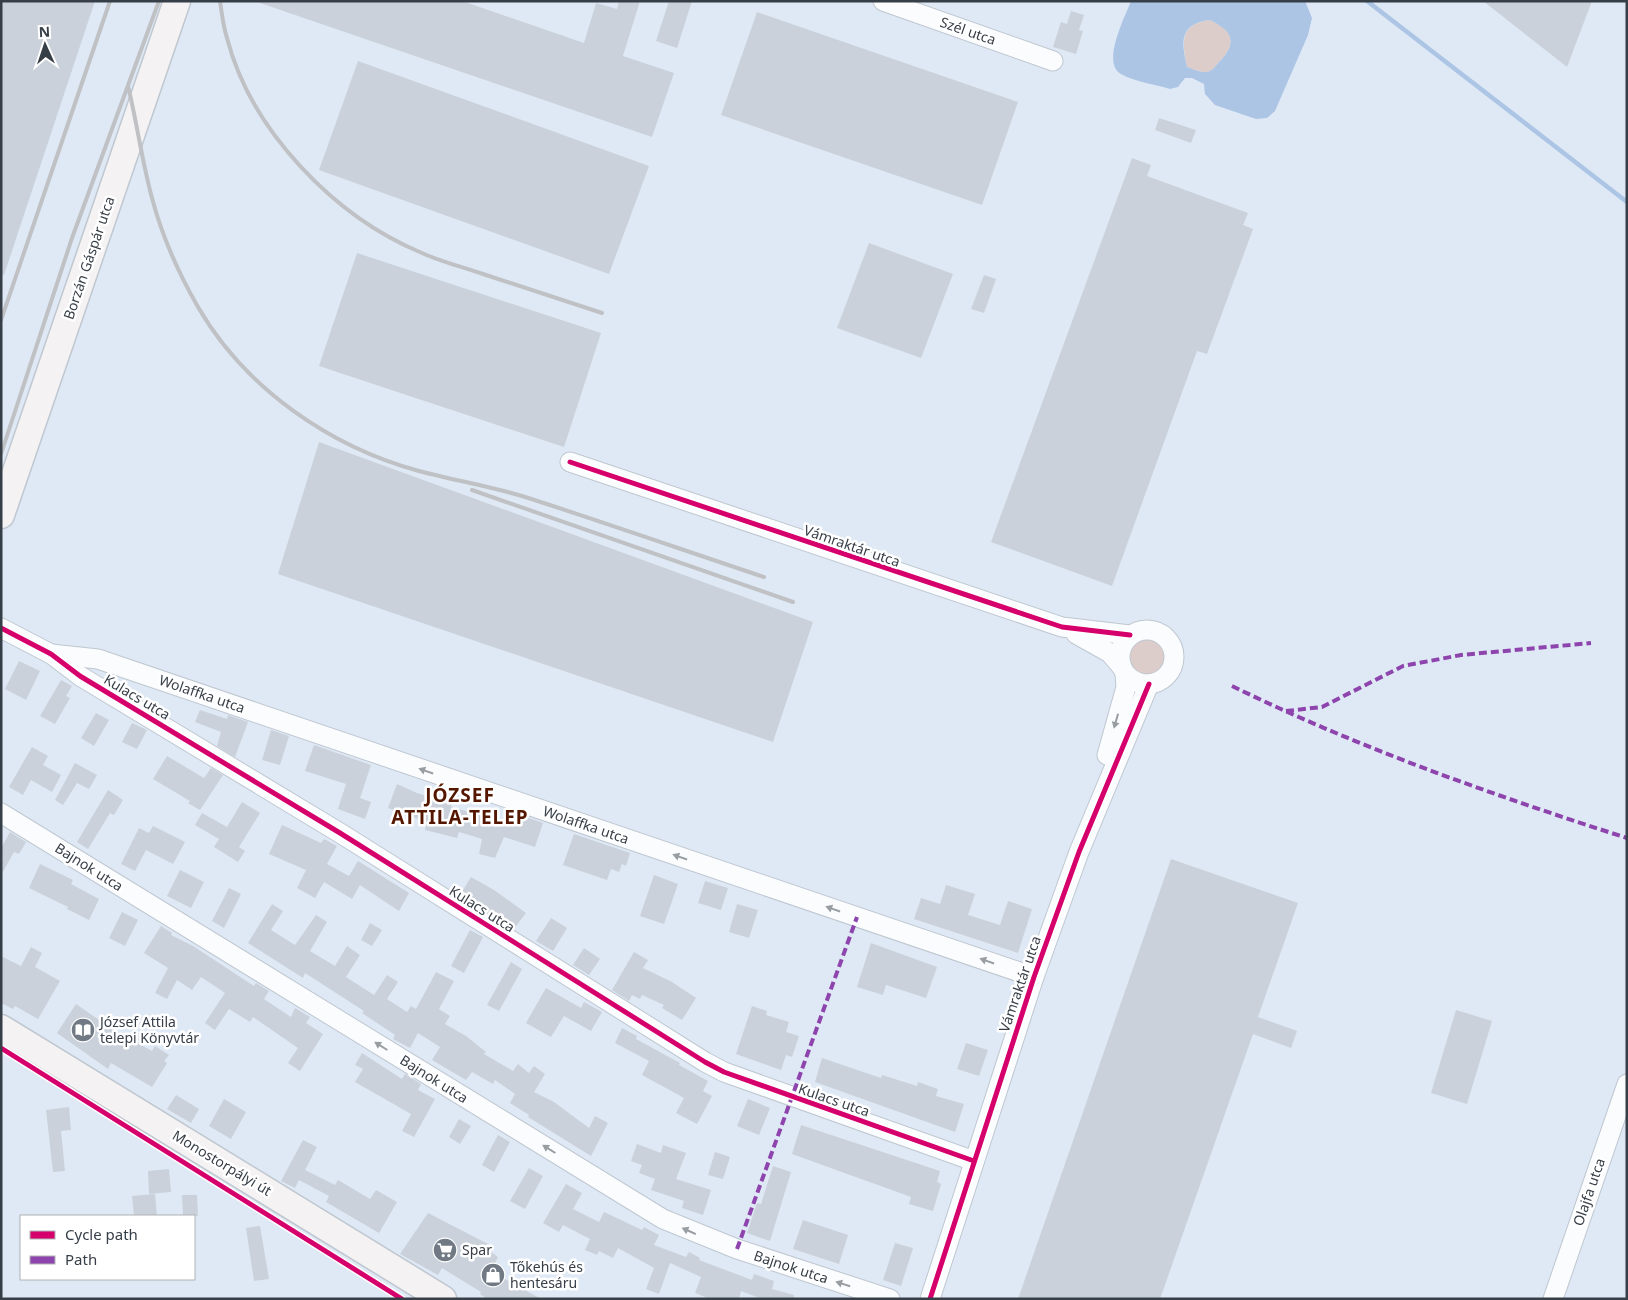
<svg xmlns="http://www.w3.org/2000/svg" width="1628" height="1300" font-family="'Noto Sans',sans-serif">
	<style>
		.green { fill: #dcccca }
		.water { fill: #acc5e5; fill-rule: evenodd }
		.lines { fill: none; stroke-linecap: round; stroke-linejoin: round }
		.stream { stroke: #acc5e5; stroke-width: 4.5 }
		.building { fill: #cad1db }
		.street-casing { stroke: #bfc7d0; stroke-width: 21 }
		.secondary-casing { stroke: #bfc7d0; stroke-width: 29 }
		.street { stroke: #fafcfe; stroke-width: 19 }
		.secondary { stroke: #f4f2f2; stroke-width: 26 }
		.rail { stroke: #bfc1c4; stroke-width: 4 }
		.quiet { stroke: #8e44ad; stroke-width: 4; stroke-dasharray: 8 4; stroke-linecap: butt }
		.cycleway-casing { stroke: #fff; stroke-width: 8 }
		.cycleway { stroke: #d6006c; stroke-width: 5 }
		.oneway { fill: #989da2 }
		.labels { text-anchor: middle; stroke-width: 5; stroke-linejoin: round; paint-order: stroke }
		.street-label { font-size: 14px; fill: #363e47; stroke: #fff }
		.poi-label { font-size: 14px; fill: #363e47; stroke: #fff; text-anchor: start }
		.district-label { font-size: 19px; font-weight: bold; letter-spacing: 1px; fill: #551600; stroke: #fff }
	</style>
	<rect width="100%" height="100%" fill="#dfe9f5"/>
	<g class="green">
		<path d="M1210,20C1233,31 1238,43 1219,62C1216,66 1212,71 1207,72C1201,73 1193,69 1187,67C1182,42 1179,24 1210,20Z"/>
		<circle cx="1147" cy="657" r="18"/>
	</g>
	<path class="water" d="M1131,1H1305L1312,18L1308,35L1275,111L1267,118L1256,119L1215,105L1205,94L1204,84L1192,78H1185L1178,87L1170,89C1155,84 1135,82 1121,74C1101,63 1125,17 1131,1ZM1210,20C1233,31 1238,43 1219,62C1216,66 1212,71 1207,72C1201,73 1193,69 1187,67C1181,42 1179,24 1210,20Z"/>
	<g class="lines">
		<polyline class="stream" points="1367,1 1627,202"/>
	</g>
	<g class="building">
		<polygon points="1,1 95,1 4,275 1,274"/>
		<polygon points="260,1 462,1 584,43 596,3 617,9 619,1 640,1 623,56 674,73 652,137 260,3"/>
		<polygon points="669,1 692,1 677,48 656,41"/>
		<polygon points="1483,1 1592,1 1567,67"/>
		<polygon points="1071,11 1084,15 1079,30 1083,31 1076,54 1053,47 1061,22 1067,24"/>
		<polygon points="757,12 1018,102 982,205 721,115"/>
		<polygon points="358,61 649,166 609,274 319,170"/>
		<polygon points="1159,118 1196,130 1191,143 1155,130"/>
		<polygon points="1132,158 1151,165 1147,176 1248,213 1243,225 1253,229 1207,354 1197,351 1112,586 991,542"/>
		<polygon points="869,243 953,274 921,358 837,328"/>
		<polygon points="357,253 601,333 564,447 319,366"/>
		<polygon points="984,275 996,279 984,313 971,309"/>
		<polygon points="319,442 813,622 773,742 278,574"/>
		<polygon points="19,661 40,671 26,700 5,689"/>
		<polygon points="61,680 72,686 66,696 70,698 55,724 40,716"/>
		<polygon points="200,710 227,719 228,715 248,722 235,757 217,746 221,732 195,722"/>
		<polygon points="96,713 109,720 94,746 81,738"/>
		<polygon points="132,723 147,730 137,749 122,742"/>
		<polygon points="271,730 289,736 280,765 262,760"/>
		<polygon points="314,745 371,765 360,798 371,802 365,819 338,809 346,784 305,771"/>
		<polygon points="32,747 48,756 43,765 61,775 52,792 31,780 23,795 9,787"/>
		<polygon points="167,756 204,778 211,768 223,775 200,810 188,803 190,801 153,779"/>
		<polygon points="75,763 97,775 89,789 77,783 63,805 55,800"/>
		<polygon points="397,784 417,793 452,803 451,807 520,826 523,816 543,823 535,847 504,837 495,858 479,854 482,839 459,832 457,838 425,830 427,822 388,808"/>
		<polygon points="108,790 123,800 114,815 110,813 88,849 77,842"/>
		<polygon points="242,802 260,813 239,847 245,851 238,862 214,847 219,839 195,825 202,813 227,827"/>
		<polygon points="282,825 321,843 324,839 337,846 327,864 349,876 358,861 409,893 399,911 360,885 352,899 324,882 315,898 297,888 306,870 269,854"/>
		<polygon points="153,826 185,842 173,864 146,850 135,871 121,864 139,828 149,833"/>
		<polygon points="10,832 26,842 19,854 14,852 1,875 1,848"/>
		<polygon points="574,834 630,853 626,866 622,864 619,872 611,869 607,880 563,865"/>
		<polygon points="1171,859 1298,903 1258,1017 1297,1031 1291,1048 1253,1034 1160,1299 1018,1299"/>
		<polygon points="40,864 73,880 71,884 99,899 89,920 67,909 68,907 29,888"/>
		<polygon points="180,870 204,882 191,908 167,896"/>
		<polygon points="654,875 678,884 664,924 640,916"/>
		<polygon points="471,877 494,890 526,913 514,929 460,895"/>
		<polygon points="705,881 728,888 721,910 698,903"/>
		<polygon points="946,885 975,894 968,915 1000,925 1008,901 1032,909 1018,953 914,919 921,898 940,904"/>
		<polygon points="229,888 241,894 224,928 212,921"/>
		<polygon points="272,904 283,911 271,930 295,945 316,915 327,922 310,951 335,966 347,946 360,955 346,977 374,995 387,975 398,982 387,999 407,1012 411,1006 416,1009 436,972 454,981 439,1009 450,1016 445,1024 466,1036 486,1052 484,1054 513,1071 518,1064 529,1073 534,1066 545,1074 534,1092 554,1102 589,1128 595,1116 608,1123 591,1156 528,1117 529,1115 510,1103 515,1094 495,1080 493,1084 472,1072 466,1080 432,1060 440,1047 418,1033 410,1048 393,1039 395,1035 362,1013 364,1011 305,973 303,978 248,943"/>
		<polygon points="737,904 758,910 749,938 729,932"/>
		<polygon points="122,912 138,920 125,946 109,938"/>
		<polygon points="551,918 567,928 553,951 536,941"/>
		<polygon points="370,923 382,930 372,946 361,940"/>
		<polygon points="161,926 172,933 171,935 193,946 254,986 256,983 269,991 264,999 291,1017 295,1008 310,1017 306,1023 323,1034 300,1071 288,1063 298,1048 253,1017 250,1022 229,1009 215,1030 205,1023 225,993 201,977 192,990 177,980 167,999 155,993 168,968 144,953"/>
		<polygon points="470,930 483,937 464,973 451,966"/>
		<polygon points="871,943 937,967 926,998 886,985 883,995 857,987"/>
		<polygon points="31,947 42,953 35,967 60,981 38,1019 15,1006 13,1009 1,1003 1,956 21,966"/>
		<polygon points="584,948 600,959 589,975 573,965"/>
		<polygon points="634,952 648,960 643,968 672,982 696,998 682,1020 662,1008 664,1005 642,995 640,999 632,995 629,1001 612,990"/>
		<polygon points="511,962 522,969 499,1011 487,1005"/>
		<polygon points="546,988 581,1008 584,1002 602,1012 591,1031 564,1016 551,1037 526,1023"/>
		<polygon points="76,1004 112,1029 152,1051 155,1046 169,1055 164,1061 167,1063 152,1087 111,1063 108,1069 57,1033"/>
		<polygon points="752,1006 767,1011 766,1015 789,1022 786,1032 799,1036 792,1057 786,1055 781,1070 736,1054"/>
		<polygon points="1456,1010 1492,1021 1467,1104 1431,1093"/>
		<polygon points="622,1028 637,1036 636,1039 680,1063 679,1065 708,1081 703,1091 712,1096 697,1124 676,1113 684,1098 642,1075 649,1061 615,1043"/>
		<polygon points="966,1043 988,1050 979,1076 957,1069"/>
		<polygon points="362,1053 402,1079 405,1074 421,1084 418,1090 435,1099 414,1137 402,1131 411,1114 355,1082 363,1069 355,1065"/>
		<polygon points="822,1058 881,1078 882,1075 917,1086 918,1082 938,1089 936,1096 964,1104 955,1132 815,1082"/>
		<polygon points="176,1095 199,1109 191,1123 167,1109"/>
		<polygon points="224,1099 246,1112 231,1139 209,1126"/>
		<polygon points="748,1099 770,1108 759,1135 737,1126"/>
		<polygon points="69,1107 71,1130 61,1131 65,1171 53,1172 46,1110"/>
		<polygon points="459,1119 471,1126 460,1144 449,1137"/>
		<polygon points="801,1125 940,1171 937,1182 941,1184 933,1211 909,1204 911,1197 792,1154"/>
		<polygon points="498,1135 510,1142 494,1172 482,1165"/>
		<polygon points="303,1140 317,1147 305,1170 335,1185 338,1180 370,1199 376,1190 397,1202 379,1233 326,1202 329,1196 299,1180 295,1188 281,1181"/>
		<polygon points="637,1144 661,1153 663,1145 686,1153 676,1179 711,1190 703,1215 682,1208 684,1201 651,1190 655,1179 639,1173 642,1165 631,1161"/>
		<polygon points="715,1152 730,1157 723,1179 708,1175"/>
		<polygon points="773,1166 791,1172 770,1241 747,1233 757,1203 761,1204"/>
		<polygon points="529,1168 543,1176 525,1209 510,1201"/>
		<polygon points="169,1169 171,1192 149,1194 148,1171"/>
		<polygon points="566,1184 582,1193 573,1209 599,1222 604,1212 642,1230 644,1227 659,1235 654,1245 686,1257 689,1252 700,1258 699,1260 752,1280 754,1274 774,1281 772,1289 794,1295 794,1299 762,1299 741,1291 739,1299 710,1299 695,1293 701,1277 670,1263 659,1294 646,1289 654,1268 618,1248 613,1258 599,1251 597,1255 585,1250 590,1239 563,1225 559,1232 543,1223"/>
		<polygon points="155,1194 157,1216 134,1216 132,1196"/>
		<polygon points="182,1195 197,1195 198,1216 183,1216"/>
		<polygon points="428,1213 490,1245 487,1249 498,1257 491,1271 541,1299 487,1299 480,1294 481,1292 442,1268 438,1275 400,1254"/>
		<polygon points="803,1220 848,1235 839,1264 793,1249"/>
		<polygon points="260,1226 269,1279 254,1281 246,1228"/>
		<polygon points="895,1243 913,1248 901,1286 883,1280"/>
	</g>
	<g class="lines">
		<g class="street-casing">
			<g id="street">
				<polyline points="883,1 1053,61"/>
				<polyline points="570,462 1062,627 1130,635"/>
				<polyline points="1,628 51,654 80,676 340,833 705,1062 724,1072 974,1161"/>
				<circle cx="1147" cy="657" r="27"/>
				<polyline points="1076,634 1110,653 1121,666"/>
				<polyline points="51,654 98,659 1034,977"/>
				<polyline points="1107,755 1126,687 1125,674"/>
				<polyline points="1,813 663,1219 737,1249 890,1299"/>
				<polyline points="930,1299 1034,977 1079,852 1149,684"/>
				<polyline points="1553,1299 1627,1084"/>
			</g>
		</g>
		<g class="secondary-casing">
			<g id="secondary">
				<polyline points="1,515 177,1"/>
				<polyline points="1,1028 443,1299"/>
			</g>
		</g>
		<use href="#street" class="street"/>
		<use href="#secondary" class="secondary"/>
		<g class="rail">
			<path d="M220,1C222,14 223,26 227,38C251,131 335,217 422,253C441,262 463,267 483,274C522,287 562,300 602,313"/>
			<path d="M128,86C137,123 142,161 152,198C162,236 179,274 198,307C245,388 330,447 419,471C453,480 488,486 522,496C603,522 683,550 764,577"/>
			<polyline points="1,320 110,1"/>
			<polyline points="1,454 72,238 159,1"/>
			<polyline points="472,490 793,602"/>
		</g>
		<g class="quiet">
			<path d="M1232,686C1359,748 1493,795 1627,838"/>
			<polyline points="1286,711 1322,707 1403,666 1461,655 1591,643"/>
			<polyline points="737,1249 857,917"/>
		</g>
		<g class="cycleway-casing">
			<g id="cycleway">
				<polyline points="570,462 1062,627 1130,635"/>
				<polyline points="1,628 51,654 80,676 340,833 705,1062 724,1072 974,1161"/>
				<polyline points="1,1048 402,1299"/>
				<polyline points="930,1299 1034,977 1079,852 1149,684"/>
			</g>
		</g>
		<use href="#cycleway" class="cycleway"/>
	</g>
	<defs><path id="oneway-solid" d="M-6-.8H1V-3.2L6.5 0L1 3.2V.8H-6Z" transform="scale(1.25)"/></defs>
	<g class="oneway">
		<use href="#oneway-solid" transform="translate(1116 721) rotate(106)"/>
		<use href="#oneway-solid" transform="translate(426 771) rotate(-161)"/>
		<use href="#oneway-solid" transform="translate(680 857) rotate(-161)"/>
		<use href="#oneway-solid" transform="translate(833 909) rotate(-161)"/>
		<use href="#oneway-solid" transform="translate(987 961) rotate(-161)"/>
		<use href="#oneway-solid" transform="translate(381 1046) rotate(-148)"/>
		<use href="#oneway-solid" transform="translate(549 1149) rotate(-148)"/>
		<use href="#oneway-solid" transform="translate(689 1231) rotate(-156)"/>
		<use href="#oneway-solid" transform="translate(843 1284) rotate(-162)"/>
	</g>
	<defs>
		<g id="library-disc" transform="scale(1.25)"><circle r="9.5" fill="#717a84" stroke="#fff"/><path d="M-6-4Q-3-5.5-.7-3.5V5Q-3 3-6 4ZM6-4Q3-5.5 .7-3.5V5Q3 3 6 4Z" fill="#fff"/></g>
		<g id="supermarket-disc" transform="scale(1.25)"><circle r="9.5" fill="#717a84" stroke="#fff"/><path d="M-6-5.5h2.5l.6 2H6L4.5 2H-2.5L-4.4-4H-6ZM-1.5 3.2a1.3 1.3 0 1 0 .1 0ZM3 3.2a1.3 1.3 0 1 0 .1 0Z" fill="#fff"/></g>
		<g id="shop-disc" transform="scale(1.25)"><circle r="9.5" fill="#717a84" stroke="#fff"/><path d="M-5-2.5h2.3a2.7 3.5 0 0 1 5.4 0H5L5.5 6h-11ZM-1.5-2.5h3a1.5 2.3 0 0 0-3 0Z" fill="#fff"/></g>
	</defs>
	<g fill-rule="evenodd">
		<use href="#library-disc" x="83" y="1030"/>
		<use href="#supermarket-disc" x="445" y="1250"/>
		<use href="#shop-disc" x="493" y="1275"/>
	</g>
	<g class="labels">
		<g class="street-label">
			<text transform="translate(968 31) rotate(19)" y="5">Szél utca</text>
			<text transform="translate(89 258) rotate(-71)" y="5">Borzán Gáspár utca</text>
			<text transform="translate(852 546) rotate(19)" y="5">Vámraktár utca</text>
			<text transform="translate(202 694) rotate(19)" y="5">Wolaffka utca</text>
			<text transform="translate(137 697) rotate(31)" y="5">Kulacs utca</text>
			<text transform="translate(586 825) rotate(19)" y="5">Wolaffka utca</text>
			<text transform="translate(89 867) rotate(32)" y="5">Bajnok utca</text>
			<text transform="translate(482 909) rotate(32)" y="5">Kulacs utca</text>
			<text transform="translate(1020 984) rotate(-71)" y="5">Vámraktár utca</text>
			<text transform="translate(434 1079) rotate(32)" y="5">Bajnok utca</text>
			<text transform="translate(834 1100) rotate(19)" y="5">Kulacs utca</text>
			<text transform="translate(222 1163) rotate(31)" y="5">Monostorpályi út</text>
			<text transform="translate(1589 1192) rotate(-71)" y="5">Olajfa utca</text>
			<text transform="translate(791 1267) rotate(18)" y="5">Bajnok utca</text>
		</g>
		<g class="poi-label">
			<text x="100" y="1027">József Attila<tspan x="100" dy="16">telepi Könyvtár</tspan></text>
			<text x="462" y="1255">Spar</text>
			<text x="510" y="1272">Tőkehús és<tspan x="510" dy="16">hentesáru</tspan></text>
		</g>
		<g class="district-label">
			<text x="460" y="802">JÓZSEF<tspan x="460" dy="22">ATTILA-TELEP</tspan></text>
		</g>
	</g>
	<rect width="1628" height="1300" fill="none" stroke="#363e47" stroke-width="5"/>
	<rect x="20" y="1215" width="175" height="65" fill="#ffffff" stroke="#afb2b5"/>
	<rect x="30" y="1231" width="25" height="8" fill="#d6006c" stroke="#afb2b5"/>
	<text x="65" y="1240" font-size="15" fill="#363e47">Cycle path</text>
	<rect x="30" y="1256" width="25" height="8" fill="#8e44ad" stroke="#afb2b5"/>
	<text x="65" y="1265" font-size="15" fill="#363e47">Path</text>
	<g transform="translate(45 45) rotate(357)" stroke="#ffffff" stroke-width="4" paint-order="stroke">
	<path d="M0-4L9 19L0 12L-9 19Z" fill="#363e47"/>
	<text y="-8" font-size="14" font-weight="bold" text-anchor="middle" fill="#363e47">N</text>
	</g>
</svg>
